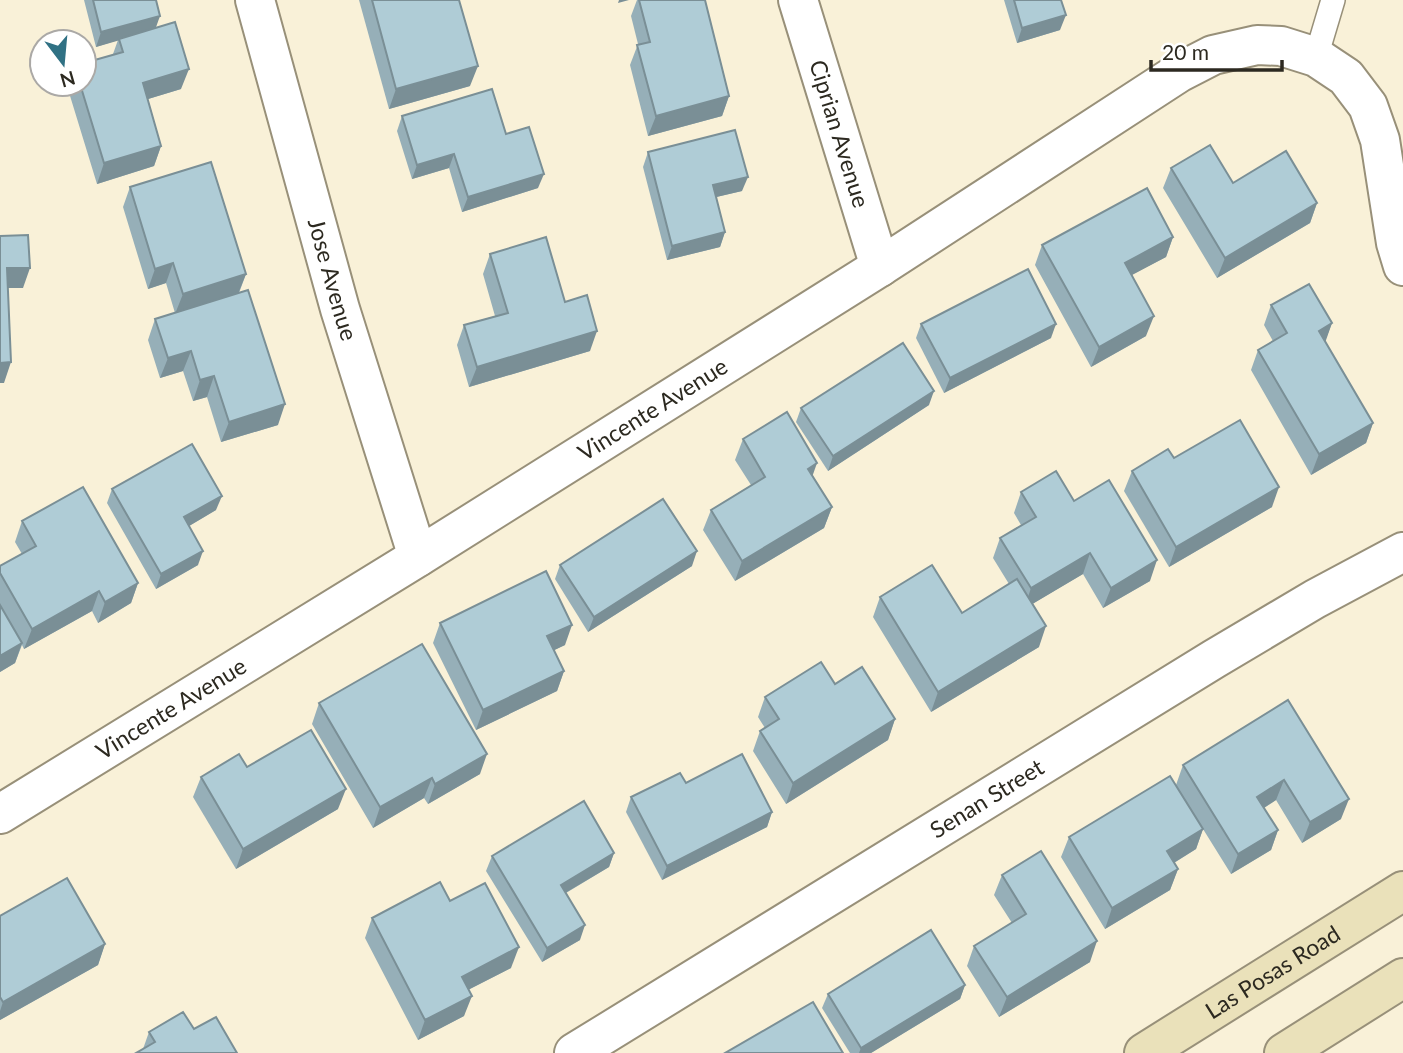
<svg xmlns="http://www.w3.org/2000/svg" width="1403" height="1053" font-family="Lato,sans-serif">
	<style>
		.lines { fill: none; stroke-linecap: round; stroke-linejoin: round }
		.lane-casing { stroke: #989079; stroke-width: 26 }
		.street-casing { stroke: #989079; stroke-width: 42 }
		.secondary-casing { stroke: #989079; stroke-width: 42 }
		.lane { stroke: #fff; stroke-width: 23 }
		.street { stroke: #fff; stroke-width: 38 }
		.secondary { stroke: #eae1ba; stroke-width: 38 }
		.wall { fill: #96afb8 }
		.shaded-wall { fill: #7a8f96 }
		.building { fill: #afccd6; stroke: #7a8f96; stroke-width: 2 }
		.labels { text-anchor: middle; stroke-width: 5; stroke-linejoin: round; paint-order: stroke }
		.street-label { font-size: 23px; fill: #2c2920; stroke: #fff }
	</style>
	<rect width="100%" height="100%" fill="#f9f1d8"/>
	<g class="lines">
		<g class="lane-casing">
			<polyline id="lane" points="1316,57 1333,0"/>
		</g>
		<g class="street-casing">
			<g id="street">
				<path id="s1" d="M255,0L340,309L418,557"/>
				<path id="s2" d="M798,0L880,267"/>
				<path id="s3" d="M0,814L418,557L880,267L1180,72L1213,55L1257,45L1281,46L1316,57L1346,77L1368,106L1380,140L1396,243L1403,266"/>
				<path id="s4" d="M574,1053L1214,659L1315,599L1403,552"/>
			</g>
		</g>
		<g class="secondary-casing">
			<g id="secondary">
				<path id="s5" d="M1144,1053L1403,891"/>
				<polyline points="1284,1053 1403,978"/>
			</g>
		</g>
		<use href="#lane" class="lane"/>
		<use href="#street" class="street"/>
		<use href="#secondary" class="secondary"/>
	</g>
	<g class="wall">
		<polygon points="84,0 156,0 156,28 181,89 148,99 161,146 154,166 97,184 67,86 68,84 84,84 113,54 118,40 96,47"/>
		<polygon points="359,0 459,0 470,86 389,109"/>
		<polygon points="637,0 639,0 729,96 722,116 648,136 630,65 638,44 631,16"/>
		<polygon points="1004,0 1061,0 1060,30 1017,43"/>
		<polygon points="402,116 506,134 538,188 462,212 449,168 412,179 397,131"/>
		<polygon points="648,152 742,191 716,197 725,232 720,247 667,260 643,167"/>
		<polygon points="1171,168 1233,183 1317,203 1310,223 1217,278 1163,188"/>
		<polygon points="130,187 246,274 239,293 278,425 221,442 207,397 193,401 183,371 160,378 148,340 155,319 175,313 166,283 148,289 123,207"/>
		<polygon points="1173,237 1166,257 1131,275 1146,336 1091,367 1035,265 1042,245"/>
		<polygon points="490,254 565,302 590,351 469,387 457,345 464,325 495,316 483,274"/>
		<polygon points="1271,305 1332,323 1325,341 1373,423 1366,443 1311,475 1251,370 1258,350 1273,341 1264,325"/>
		<polygon points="921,324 1051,338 944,393 916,338"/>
		<polygon points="929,405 828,471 796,422 801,408"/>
		<polygon points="743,439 813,476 832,507 824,528 735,581 703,530 711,510 751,485 735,460"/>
		<polygon points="1174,458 1272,507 1169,567 1124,491 1132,471"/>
		<polygon points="112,489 216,510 189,526 198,565 156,589 107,503"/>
		<polygon points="1021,492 1074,501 1150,581 1103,608 1083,574 1032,604 1039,647 931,712 873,617 880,597 962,613 1009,584 993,558 1000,538 1021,525 1014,513"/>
		<polygon points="22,521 138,583 131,603 98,623 92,611 24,649 22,645 15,663 0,672 0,566 22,554 15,542"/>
		<polygon points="560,565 692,566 588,632 555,579"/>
		<polygon points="440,623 565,645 554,650 564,671 557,691 476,730 433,643"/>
		<polygon points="835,684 895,719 888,740 786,804 753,751 760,731 765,728 758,717 765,697"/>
		<polygon points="1288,700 1341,819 1302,843 1276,800 1264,808 1278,830 1271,850 1231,874 1203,829 1196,849 1174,863 1178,869 1170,890 1105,929 1061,857 1069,837 1176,785 1183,765"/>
		<polygon points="319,703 480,774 428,804 424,798 373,828 312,724"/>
		<polygon points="247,767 338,809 236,869 193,797 201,777"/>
		<polygon points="686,783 772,812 767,827 662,880 626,812 631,797"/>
		<polygon points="614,853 609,867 566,893 580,940 542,962 486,871 492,856"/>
		<polygon points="1002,875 1090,962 999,1017 967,966 974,946 1012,923 994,895"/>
		<polygon points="450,901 511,968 468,990 464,1016 418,1040 365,938 372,918"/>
		<polygon points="0,916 105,944 98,965 0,1020"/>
		<polygon points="965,985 960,999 871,1053 850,1053 822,1008 828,994"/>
		<polygon points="194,1029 237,1053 143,1049 149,1032"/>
	</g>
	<g class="shaded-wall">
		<polygon points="619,0 629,0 618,3"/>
		<polygon points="1066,15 1060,30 1017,43 1022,28"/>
		<polygon points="160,16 155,30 96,47 101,32"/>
		<polygon points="478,66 470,86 389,109 396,89"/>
		<polygon points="189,69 181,89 135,103 143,83"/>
		<polygon points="729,96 722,116 648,136 656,116"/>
		<polygon points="161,146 154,166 97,184 104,163"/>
		<polygon points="454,154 449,168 412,179 417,165"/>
		<polygon points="544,174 538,188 462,212 468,197"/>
		<polygon points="748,177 742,191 708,199 713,185"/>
		<polygon points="1317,203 1310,223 1217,278 1225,258"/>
		<polygon points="725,232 720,247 667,260 672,246"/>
		<polygon points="1173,237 1166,257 1117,283 1125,263"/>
		<polygon points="173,263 166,283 148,289 155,269"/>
		<polygon points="7,268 30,268 23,288 0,288"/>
		<polygon points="246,274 238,294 175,314 183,294"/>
		<polygon points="1154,316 1146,336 1091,367 1099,347"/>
		<polygon points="1332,323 1325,343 1319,331"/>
		<polygon points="1056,324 1051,338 944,393 950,378"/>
		<polygon points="597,331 590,351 469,387 477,367"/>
		<polygon points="191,351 183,371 160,378 168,358"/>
		<polygon points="11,362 4,383 0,383 0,363"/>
		<polygon points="214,376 207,397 193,401 200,380"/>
		<polygon points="934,391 929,405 828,471 833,456"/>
		<polygon points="285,404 278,425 221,442 229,422"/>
		<polygon points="1373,423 1366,443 1311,475 1319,454"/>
		<polygon points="817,463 810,483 808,469"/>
		<polygon points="1279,487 1272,507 1169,567 1176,547"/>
		<polygon points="222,496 216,510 179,532 184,517"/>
		<polygon points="832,507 824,528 735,581 742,561"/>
		<polygon points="203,551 198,565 156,589 161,574"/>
		<polygon points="697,551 692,566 588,632 594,617"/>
		<polygon points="1090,553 1083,574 1024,609 1031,588"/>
		<polygon points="1157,560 1150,581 1103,608 1111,588"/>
		<polygon points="138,583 131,603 98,623 105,602"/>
		<polygon points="99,591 92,611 24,649 32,629"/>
		<polygon points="572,625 565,645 540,657 547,636"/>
		<polygon points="1046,626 1039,647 931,712 938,692"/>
		<polygon points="22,643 15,663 0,672 0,656"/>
		<polygon points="564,671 557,691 476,730 483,710"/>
		<polygon points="895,719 888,740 786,804 793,783"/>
		<polygon points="487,754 480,774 428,804 435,784"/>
		<polygon points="432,778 424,798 373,828 380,807"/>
		<polygon points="1284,780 1276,800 1250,817 1257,797"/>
		<polygon points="346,789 338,809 236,869 243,849"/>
		<polygon points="1349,799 1341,819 1302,843 1310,822"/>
		<polygon points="772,812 767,827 662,880 667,866"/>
		<polygon points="1203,829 1196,849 1159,872 1167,851"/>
		<polygon points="1278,830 1271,850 1231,874 1238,854"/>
		<polygon points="614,853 609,867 555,899 561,885"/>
		<polygon points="1178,869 1170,890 1105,929 1112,908"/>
		<polygon points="585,925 580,940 542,962 547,948"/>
		<polygon points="1097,941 1090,962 999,1017 1007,997"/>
		<polygon points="105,944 98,965 0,1020 0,1011 3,1002"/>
		<polygon points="519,947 511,968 454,997 462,977"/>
		<polygon points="965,985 960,999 871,1053 859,1053 861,1048"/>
		<polygon points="472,996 464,1016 418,1040 425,1020"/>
	</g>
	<g class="building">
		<polygon points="93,0 156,0 160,16 101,32"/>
		<polygon points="372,0 459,0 478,66 396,89"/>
		<polygon points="639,0 705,0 729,96 656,116 637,45 650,42"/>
		<polygon points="1014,0 1061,0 1066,15 1022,28"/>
		<polygon points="175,22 189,69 143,83 161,146 104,163 80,84 84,84 84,63 123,52 119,39"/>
		<polygon points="492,89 506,134 529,127 544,174 468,197 454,154 417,165 402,116"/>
		<polygon points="735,130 748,177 713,185 725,232 672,246 648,152"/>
		<polygon points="1210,145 1233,183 1286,151 1317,203 1225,258 1171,168"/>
		<polygon points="211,162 246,274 183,294 173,263 155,269 130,187"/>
		<polygon points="1147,188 1173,237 1125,263 1154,316 1099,347 1042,245"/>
		<polygon points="28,235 30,268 7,268 11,362 0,363 0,236"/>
		<polygon points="546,237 565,302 587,295 597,331 477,367 464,325 508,313 490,254"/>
		<polygon points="1028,269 1056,324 950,378 921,324"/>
		<polygon points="1309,284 1332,323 1319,331 1373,423 1319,454 1258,350 1287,333 1271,305"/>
		<polygon points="248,290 285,404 229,422 214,376 200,380 191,351 168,358 155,319"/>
		<polygon points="903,343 934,391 833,456 801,408"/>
		<polygon points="787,412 817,463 808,469 832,507 742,561 711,510 765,477 743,439"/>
		<polygon points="1240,420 1279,487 1176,547 1132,471 1168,449 1174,458"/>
		<polygon points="192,444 222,496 184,517 203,551 161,574 112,489"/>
		<polygon points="1056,471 1074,501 1109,480 1157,560 1111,588 1090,553 1031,588 1000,538 1036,517 1021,492"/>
		<polygon points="83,487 138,583 105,602 99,591 32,629 0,573 0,566 36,546 22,521"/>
		<polygon points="663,499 697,551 594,617 560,565"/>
		<polygon points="932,565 962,613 1017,579 1046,626 938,692 880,597"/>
		<polygon points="546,571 572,625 547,636 564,671 483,710 440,623"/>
		<polygon points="0,605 22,643 0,656"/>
		<polygon points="422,644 487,754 435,784 432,778 380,807 319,703"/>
		<polygon points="821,662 835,684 862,667 895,719 793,783 760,731 779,719 765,697"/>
		<polygon points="1288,700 1349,799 1310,822 1284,780 1257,797 1278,830 1238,854 1183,765"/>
		<polygon points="311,730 346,789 243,849 201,777 239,754 247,767"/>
		<polygon points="742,754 772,812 667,866 631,797 680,773 686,783"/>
		<polygon points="1170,776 1203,829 1167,851 1178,869 1112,908 1069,837"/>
		<polygon points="584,801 614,853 561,885 585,925 547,948 492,856"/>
		<polygon points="1041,851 1097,941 1007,997 974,946 1026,914 1002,875"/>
		<polygon points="67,878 105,944 3,1002 0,997 0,916"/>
		<polygon points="440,882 450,901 485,883 519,947 462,977 472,996 425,1020 372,918"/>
		<polygon points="931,930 965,985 861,1048 828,994"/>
		<polygon points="813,1002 843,1053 725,1053"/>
		<polygon points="183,1012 194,1029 216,1017 237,1053 136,1053 155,1042 149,1032"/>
	</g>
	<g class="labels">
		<g class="street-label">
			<text dy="8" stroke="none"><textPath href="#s2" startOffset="140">Ciprian Avenue</textPath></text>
			<text dy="8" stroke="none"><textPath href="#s1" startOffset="290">Jose Avenue</textPath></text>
			<text dy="8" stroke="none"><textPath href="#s3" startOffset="768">Vincente Avenue</textPath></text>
			<text dy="8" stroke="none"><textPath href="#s3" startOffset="201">Vincente Avenue</textPath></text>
			<text dy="8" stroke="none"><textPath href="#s4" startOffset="485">Senan Street</textPath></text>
			<text dy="8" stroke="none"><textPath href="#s5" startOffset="152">Las Posas Road</textPath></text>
		</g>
	</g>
	<g transform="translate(63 63) rotate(164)"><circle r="33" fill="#ffffff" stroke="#aba9a6" stroke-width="2"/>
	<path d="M0-5L12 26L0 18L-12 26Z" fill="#307184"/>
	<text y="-10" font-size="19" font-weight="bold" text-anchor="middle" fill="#2c2920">N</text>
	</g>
	<path d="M1151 60v10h131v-10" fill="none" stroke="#2c2920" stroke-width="3.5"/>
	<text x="1162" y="60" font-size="21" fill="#2c2920" stroke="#ffffff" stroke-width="5" paint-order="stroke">20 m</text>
</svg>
